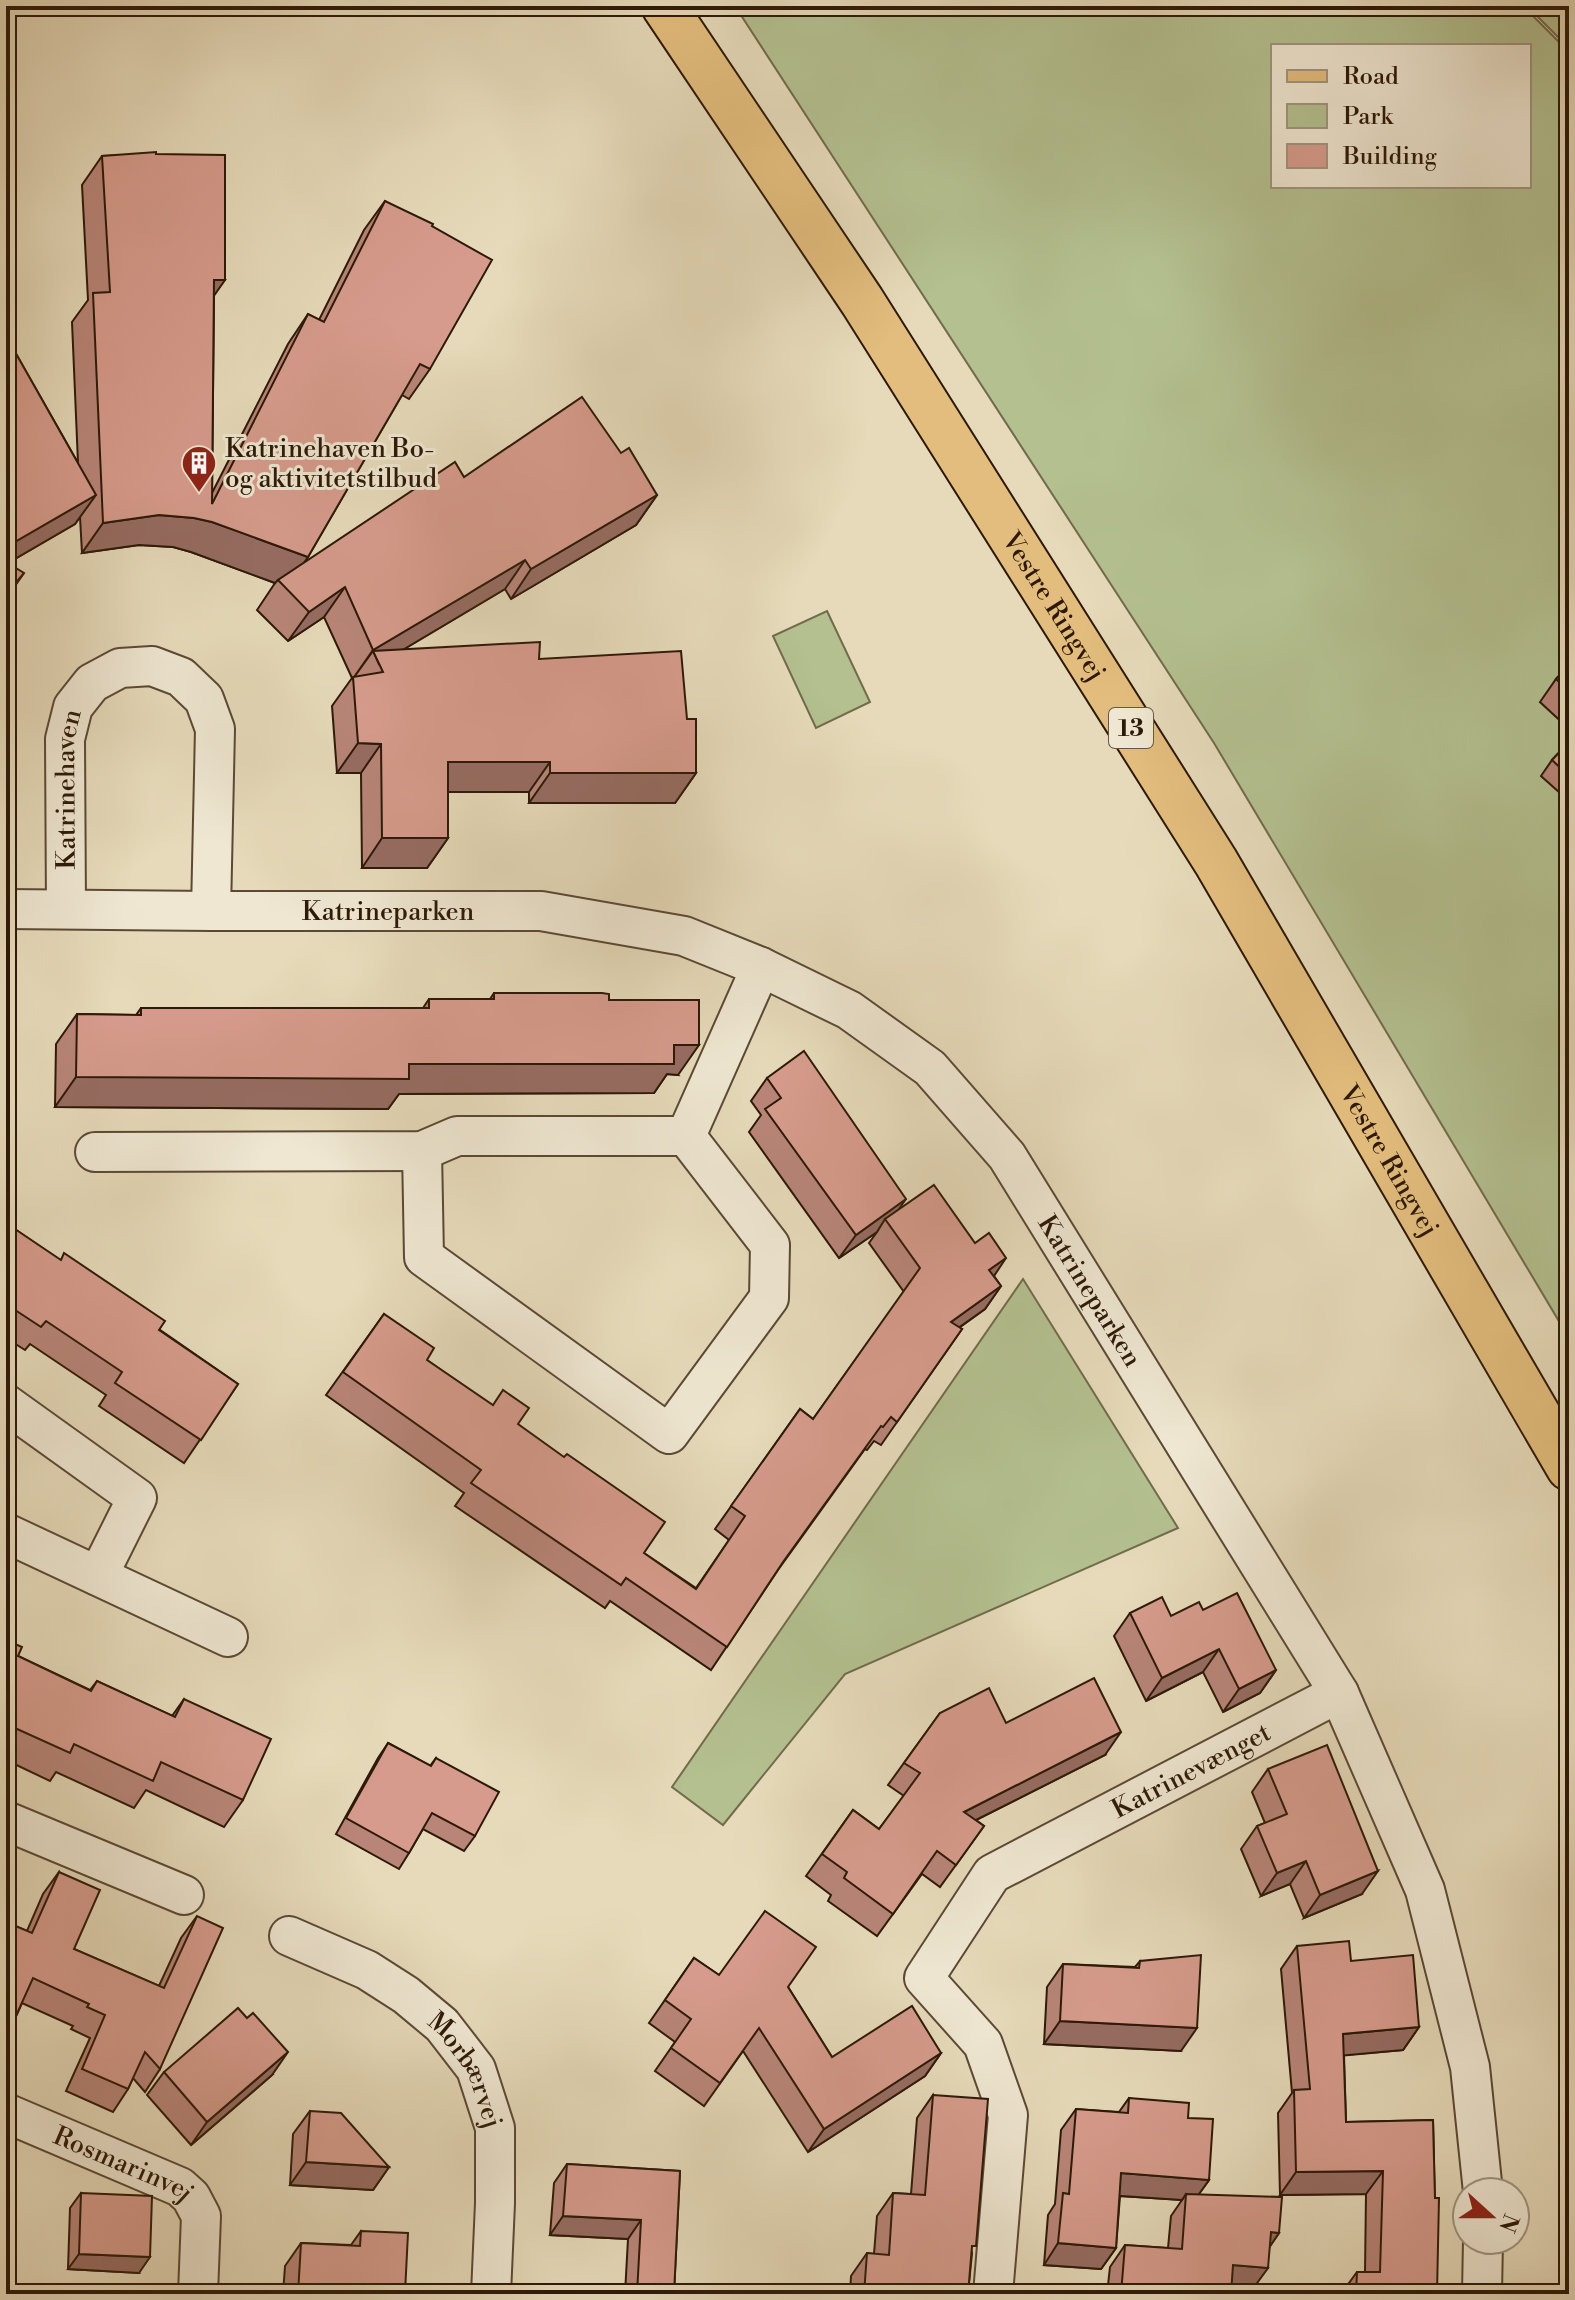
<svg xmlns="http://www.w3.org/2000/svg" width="1575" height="2300" font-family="'Libre Bodoni',serif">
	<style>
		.green { fill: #b4c090; stroke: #706c4c; stroke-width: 2; fill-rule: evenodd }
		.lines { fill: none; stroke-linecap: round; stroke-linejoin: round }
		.minor-casing { stroke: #5b4934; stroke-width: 42 }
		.primary-casing { stroke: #2d1908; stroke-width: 48 }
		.minor { stroke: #efe7d2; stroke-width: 38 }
		.primary { stroke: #e3bd7d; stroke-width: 44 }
		.wall { fill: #b88578; stroke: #2d1908; stroke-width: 2 }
		.shaded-wall { fill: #966c62; stroke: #2d1908; stroke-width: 2 }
		.building { fill: #d69b8c; stroke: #2d1908; stroke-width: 2 }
		.labels { text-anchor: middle; stroke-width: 6; stroke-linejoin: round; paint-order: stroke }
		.shield { fill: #efe7d2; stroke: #675745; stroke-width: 2 }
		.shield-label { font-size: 24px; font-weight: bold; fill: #2d1908 }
		.poi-label { font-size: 26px; fill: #2d1908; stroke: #efe7d2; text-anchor: start }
		.street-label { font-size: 26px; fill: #2d1908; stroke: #efe7d2 }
	</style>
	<rect width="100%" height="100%" fill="#e6daba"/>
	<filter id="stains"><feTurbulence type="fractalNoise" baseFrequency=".0025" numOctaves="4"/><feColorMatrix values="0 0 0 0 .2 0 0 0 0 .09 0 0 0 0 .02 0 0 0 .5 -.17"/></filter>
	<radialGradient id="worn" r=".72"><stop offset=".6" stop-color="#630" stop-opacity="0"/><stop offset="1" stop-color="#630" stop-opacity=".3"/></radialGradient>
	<g class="green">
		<path d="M735,6H1523L1569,52V1338L1214,743ZM1273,46H1529V186H1273Z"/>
		<polygon points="1527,6 1569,6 1569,48"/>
		<polygon points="827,611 870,702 816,728 773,636"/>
		<polygon points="1023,1279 1178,1528 845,1674 723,1825 672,1787"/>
	</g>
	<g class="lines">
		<g class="minor-casing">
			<g id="minor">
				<path id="s1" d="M6,909L211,911H541L684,936L761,967L849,1010L930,1068L1007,1156L1339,1693L1425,1890L1470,2067L1483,2192"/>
				<path id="s2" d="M66,909L65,739L73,707L92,683L120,668L152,666L181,677L204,699L215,729L211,911"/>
				<polyline points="422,1151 424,1257 669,1434 769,1298 770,1245 686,1136 761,967"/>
				<polyline points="95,1152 422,1151 457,1136 686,1136"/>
				<polyline points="6,1404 137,1498 98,1576"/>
				<polyline points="6,1533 228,1637"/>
				<polyline points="6,1821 184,1895"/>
				<path id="s3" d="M289,1936L367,1970L406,1995L442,2025L476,2069L495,2128V2203L491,2294"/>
				<path id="s4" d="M6,2113L180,2187L191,2197L201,2216L198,2294"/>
				<path id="s5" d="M993,2294L1008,2115L983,2044L924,1978L992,1874L1339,1693"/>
				<polyline points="1482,2294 1483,2240"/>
			</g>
		</g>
		<g class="primary-casing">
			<g id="primary">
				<path id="s6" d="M664,6L862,301L1216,862L1569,1468"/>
			</g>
		</g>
		<use href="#minor" class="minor"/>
		<use href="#primary" class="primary"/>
	</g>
	<g class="wall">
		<polygon points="156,154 214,296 212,493 288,344 308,314 319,320 364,230 385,201 432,226 430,369 409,399 402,395 305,562 464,477 621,453 657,495 636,525 511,599 505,589 404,649 539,659 687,719 696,773 675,803 529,803 529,792 448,792 448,838 427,868 362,868 361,773 337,773 332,706 352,678 324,617 288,641 257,610 275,583 191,552 173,547 139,545 82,553 80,517 75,524 8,563 6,336 78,463 72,322 88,300 82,185 102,156"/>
		<polygon points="1569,665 1569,729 1540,702 1556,679"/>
		<polygon points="1569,742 1569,801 1541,776 1552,760"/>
		<polygon points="494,993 609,1000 678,1075 667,1074 654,1093 399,1094 388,1109 55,1107 56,1044 77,1014 136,1015 141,1008 423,1008 429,999 490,999"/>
		<polygon points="767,1078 898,1210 994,1276 1001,1286 985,1309 959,1328 962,1329 881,1445 874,1441 867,1450 865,1449 778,1570 711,1670 610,1601 605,1608 455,1506 464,1493 326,1395 384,1314 427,1360 518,1424 644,1553 696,1588 729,1540 715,1529 800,1409 813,1419 904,1292 869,1243 877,1232 839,1258 749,1132 761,1115 751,1101"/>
		<polygon points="6,1223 238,1384 184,1463 99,1406 106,1395 30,1344 25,1350 6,1338"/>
		<polygon points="1203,1610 1276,1670 1260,1693 1223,1712 1203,1672 1146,1701 1114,1636 1130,1613 1171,1616"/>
		<polygon points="6,1640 18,1656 90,1690 97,1681 172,1716 184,1699 243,1800 224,1827 146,1790 134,1808 56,1772 50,1781 6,1760"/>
		<polygon points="940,1713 1006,1723 1105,1755 976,1820 984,1826 940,1887 922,1874 877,1936 828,1901 831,1895 806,1876 853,1810 879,1829 904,1796 888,1785"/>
		<polygon points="388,1743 430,1766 436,1758 475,1836 464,1851 423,1829 409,1853 399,1869 336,1834 378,1758"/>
		<polygon points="1268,1769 1362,1894 1304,1918 1290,1884 1261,1896 1241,1849 1257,1826 1265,1823 1252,1792"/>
		<polygon points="59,1872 74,1949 159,1986 181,1938 197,1916 160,2069 145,2092 133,2078 128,2089 113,2112 66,2091 90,2038 71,2029 73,2026 22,2003 6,2039 6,1922 27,1931 43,1894"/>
		<polygon points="1297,1946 1351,1961 1419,2027 1403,2050 1344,2055 1346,2122 1433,2120 1437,2294 1341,2294 1357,2272 1365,2272 1366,2194 1280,2195 1278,2113 1292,2093 1281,1969"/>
		<polygon points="694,1958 719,1975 788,1987 832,2057 941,2053 925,2076 808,2152 743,2051 704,2106 655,2071 675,2042 649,2023"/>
		<polygon points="1140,1961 1181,2051 1044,2044 1047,1987 1063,1964 1135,1967"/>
		<polygon points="164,2072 272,2075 191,2145 147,2095"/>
		<polygon points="933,2095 972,2253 968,2294 850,2294 851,2276 867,2253 874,2254 877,2216 893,2193 911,2194 917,2118"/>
		<polygon points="1129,2098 1188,2118 1209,2180 1198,2195 1279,2233 1270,2246 1252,2290 1231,2288 1230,2294 1107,2294 1110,2267 1125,2245 1168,2248 1171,2216 1182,2200 1120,2196 1116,2248 1101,2269 1044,2265 1048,2215 1055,2204 1061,2130 1076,2109 1119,2112"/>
		<polygon points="310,2111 389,2167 373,2190 290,2185 293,2134"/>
		<polygon points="567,2164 680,2171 674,2294 564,2294 566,2291 625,2294 628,2239 550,2235 554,2183"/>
		<polygon points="81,2193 139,2273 68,2269 70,2208"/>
		<polygon points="361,2231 405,2293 423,2294 283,2294 285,2266 301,2243 351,2245"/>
	</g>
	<g class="shaded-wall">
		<polygon points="214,280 225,280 204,310"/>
		<polygon points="96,495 75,524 6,564 6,547"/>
		<polygon points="657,495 636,525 511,599 531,569"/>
		<polygon points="159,515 194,518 212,522 308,557 287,587 278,580 275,583 191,552 173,547 139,545 82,553 103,523"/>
		<polygon points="525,560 505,589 379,664 373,651 352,680 373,650"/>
		<polygon points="24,573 6,599 6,595"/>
		<polygon points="345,587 324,617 288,641 309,612"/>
		<polygon points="358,743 381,744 361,773 337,773"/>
		<polygon points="448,762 550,762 529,792 427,792"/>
		<polygon points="6,771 13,771 6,781"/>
		<polygon points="550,773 696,773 675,803 529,803"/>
		<polygon points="382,838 448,838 427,868 362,868"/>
		<polygon points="674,1045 699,1045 678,1075 667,1074 654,1093 399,1094 388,1109 55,1107 76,1077 409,1064"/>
		<polygon points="906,1199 890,1222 885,1219 877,1232 839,1258 856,1235"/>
		<polygon points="1006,1258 990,1282 989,1270"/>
		<polygon points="1001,1286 985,1309 934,1345 951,1322"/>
		<polygon points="1219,1649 1203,1672 1146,1701 1162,1678"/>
		<polygon points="1276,1670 1260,1693 1223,1712 1239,1689"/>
		<polygon points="1121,1732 1105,1755 948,1834 964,1812"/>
		<polygon points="1306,1861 1290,1884 1261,1896 1277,1873"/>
		<polygon points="1378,1871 1362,1894 1304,1918 1320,1895"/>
		<polygon points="1060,2021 1197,2028 1181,2051 1044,2044"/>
		<polygon points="1419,2027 1403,2050 1327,2057 1343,2034"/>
		<polygon points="288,2052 272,2075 191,2145 207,2122"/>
		<polygon points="941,2053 925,2076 808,2152 824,2129"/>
		<polygon points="306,2162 389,2167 373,2190 290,2185"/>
		<polygon points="1383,2171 1366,2194 1280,2195 1296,2172"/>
		<polygon points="1121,2173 1209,2180 1194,2201 1186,2194 1182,2200 1106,2195"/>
		<polygon points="563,2216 641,2220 628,2239 550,2235"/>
		<polygon points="1271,2232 1279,2233 1264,2255"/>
		<polygon points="1058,2243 1116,2248 1101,2269 1044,2265"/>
		<polygon points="79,2254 150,2257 139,2273 68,2269"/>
		<polygon points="1233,2265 1268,2268 1252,2290 1217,2287"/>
	</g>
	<g class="building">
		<polygon points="156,152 156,154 225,155 225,280 214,280 212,504 308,314 324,322 385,201 433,224 432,226 492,260 430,369 420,364 308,557 212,522 194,518 159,515 103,523 93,293 110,292 102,156"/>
		<polygon points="6,336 96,495 6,547"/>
		<polygon points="582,397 621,453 629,448 657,495 531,569 525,560 373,650 345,587 309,612 278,580 455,462 464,477"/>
		<polygon points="6,562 24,573 6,595"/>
		<polygon points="540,642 539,659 681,651 687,719 696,719 696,773 550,773 550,762 448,762 448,838 382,838 381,744 358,743 353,677 383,672 373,651"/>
		<polygon points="1569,665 1569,691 1556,679"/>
		<polygon points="6,708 14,708 13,771 6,771"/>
		<polygon points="1569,742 1569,776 1552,760"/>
		<polygon points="494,993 602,993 609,994 609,1000 699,1000 699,1045 674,1045 674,1064 409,1064 409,1079 76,1077 77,1014 141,1015 141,1008 429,1008 429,999 494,999"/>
		<polygon points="804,1051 906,1199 856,1235 765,1109 781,1098 767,1078"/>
		<polygon points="934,1185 975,1243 989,1233 1006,1258 989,1270 1001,1286 951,1322 962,1329 897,1422 891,1417 883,1427 881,1426 783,1562 727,1647 626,1578 621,1585 471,1483 481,1470 343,1372 384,1314 434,1348 427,1360 493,1405 503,1390 529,1408 518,1424 564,1457 567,1454 665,1522 644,1553 696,1589 745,1516 731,1506 800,1409 813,1419 920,1268 885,1219"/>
		<polygon points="6,1223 61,1260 64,1253 165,1321 159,1330 238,1384 201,1440 115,1383 122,1372 46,1321 41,1327 6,1304"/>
		<polygon points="1237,1593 1276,1670 1239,1689 1219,1649 1162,1678 1130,1613 1162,1597 1171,1616 1199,1602 1203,1610"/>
		<polygon points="6,1640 22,1647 18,1656 91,1691 97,1681 175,1717 184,1699 271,1739 243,1800 161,1762 153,1781 74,1744 70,1753 6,1724"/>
		<polygon points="1094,1678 1121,1732 964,1812 984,1826 956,1865 937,1851 893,1914 844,1878 847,1872 822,1854 853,1810 879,1829 920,1773 904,1763 940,1713 989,1688 1006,1723"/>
		<polygon points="388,1743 431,1766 436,1758 499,1792 475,1836 432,1813 409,1853 346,1818"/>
		<polygon points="1327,1745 1378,1871 1320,1895 1306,1861 1277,1873 1257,1826 1287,1814 1268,1769"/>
		<polygon points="59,1872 100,1890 74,1949 164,1988 197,1916 223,1928 160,2069 145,2052 128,2089 82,2069 105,2015 87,2007 89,2004 33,1978 6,2038 6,1922 32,1933"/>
		<polygon points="765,1911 816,1947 788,1987 832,2057 912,2006 941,2053 824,2129 759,2028 720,2083 671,2048 691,2019 665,2000 694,1958 719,1975"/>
		<polygon points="1349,1941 1351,1961 1413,1955 1419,2027 1343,2034 1346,2122 1433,2120 1435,2198 1439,2198 1437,2294 1356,2294 1357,2272 1380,2272 1383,2171 1296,2172 1294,2090 1310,2089 1297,1946"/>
		<polygon points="1201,1955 1197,2028 1060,2021 1063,1964 1139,1968 1140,1961"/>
		<polygon points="238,2008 247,2018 253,2013 288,2052 207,2122 164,2072"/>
		<polygon points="933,2095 988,2099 976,2246 972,2246 968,2294 864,2294 867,2253 889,2255 893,2193 925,2195"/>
		<polygon points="1129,2098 1189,2103 1188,2118 1213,2119 1209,2180 1121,2173 1116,2248 1058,2243 1063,2193 1069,2194 1076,2109 1128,2113"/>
		<polygon points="310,2111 341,2113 389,2167 306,2162"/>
		<polygon points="567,2164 680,2171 674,2294 637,2294 641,2220 563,2216"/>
		<polygon points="81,2193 152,2196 150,2257 79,2254"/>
		<polygon points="1186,2194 1282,2197 1279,2233 1271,2232 1268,2268 1233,2265 1231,2294 1121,2294 1125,2245 1182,2249"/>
		<polygon points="361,2231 408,2233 405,2293 423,2294 298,2294 301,2243 360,2246"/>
		<polygon points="566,2291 630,2294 566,2294"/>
	</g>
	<defs>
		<g id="building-pin" transform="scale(1.8)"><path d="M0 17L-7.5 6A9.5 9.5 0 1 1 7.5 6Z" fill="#8f2418" stroke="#efe7d2"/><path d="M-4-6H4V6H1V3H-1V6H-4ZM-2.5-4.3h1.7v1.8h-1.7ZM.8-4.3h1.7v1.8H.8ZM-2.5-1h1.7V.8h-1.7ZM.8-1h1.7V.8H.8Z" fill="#fff"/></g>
	</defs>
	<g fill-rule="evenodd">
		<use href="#building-pin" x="199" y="463"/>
	</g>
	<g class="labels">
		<rect class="shield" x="1109" y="708" width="44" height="40" rx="6"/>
		<g class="shield-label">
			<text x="1131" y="736">13</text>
		</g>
		<g class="poi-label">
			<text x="225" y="457">Katrinehaven Bo-<tspan x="225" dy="30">og aktivitetstilbud</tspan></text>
		</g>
		<g class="street-label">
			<text dy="9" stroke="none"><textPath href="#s6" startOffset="716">Vestre Ringvej</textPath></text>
			<text dy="9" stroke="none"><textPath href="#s2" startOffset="120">Katrinehaven</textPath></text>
			<text dy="9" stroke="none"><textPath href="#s1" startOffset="382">Katrineparken</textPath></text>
			<text dy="9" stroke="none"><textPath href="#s6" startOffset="1364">Vestre Ringvej</textPath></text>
			<text dy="9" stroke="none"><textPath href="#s1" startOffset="1236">Katrineparken</textPath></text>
			<text dy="9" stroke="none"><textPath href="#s5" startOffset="692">Katrinevænget</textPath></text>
			<text dy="9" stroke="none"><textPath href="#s3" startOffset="230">Morbærvej</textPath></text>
			<text dy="9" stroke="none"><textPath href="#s4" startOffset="128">Rosmarinvej</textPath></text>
		</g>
	</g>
	<rect width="1575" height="2300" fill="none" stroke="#e6daba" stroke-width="32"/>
	<rect x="8" y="8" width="1559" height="2284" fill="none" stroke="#2d1908" stroke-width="4"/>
	<rect x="16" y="16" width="1543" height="2268" fill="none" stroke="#2d1908" stroke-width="2"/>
	<rect x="1271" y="44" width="260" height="144" fill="#efe7d2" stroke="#a19581" stroke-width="2"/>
	<rect x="1287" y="70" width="40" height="12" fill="#e3bd7d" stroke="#a19581" stroke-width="2"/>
	<text x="1343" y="84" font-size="24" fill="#2d1908">Road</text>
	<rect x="1287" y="104" width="40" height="24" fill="#b4c090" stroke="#a19581" stroke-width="2"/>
	<text x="1343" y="124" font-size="24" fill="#2d1908">Park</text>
	<rect x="1287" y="144" width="40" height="24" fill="#d69b8c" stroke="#a19581" stroke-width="2"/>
	<text x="1343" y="164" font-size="24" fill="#2d1908">Building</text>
	<g transform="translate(1491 2216) rotate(111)"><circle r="38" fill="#efe7d2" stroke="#a19581" stroke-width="2"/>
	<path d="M0-6L14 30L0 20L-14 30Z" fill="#8f2418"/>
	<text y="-12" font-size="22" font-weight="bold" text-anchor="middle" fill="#2d1908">N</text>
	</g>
	<rect width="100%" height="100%" filter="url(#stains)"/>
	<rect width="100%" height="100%" fill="url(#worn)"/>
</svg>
